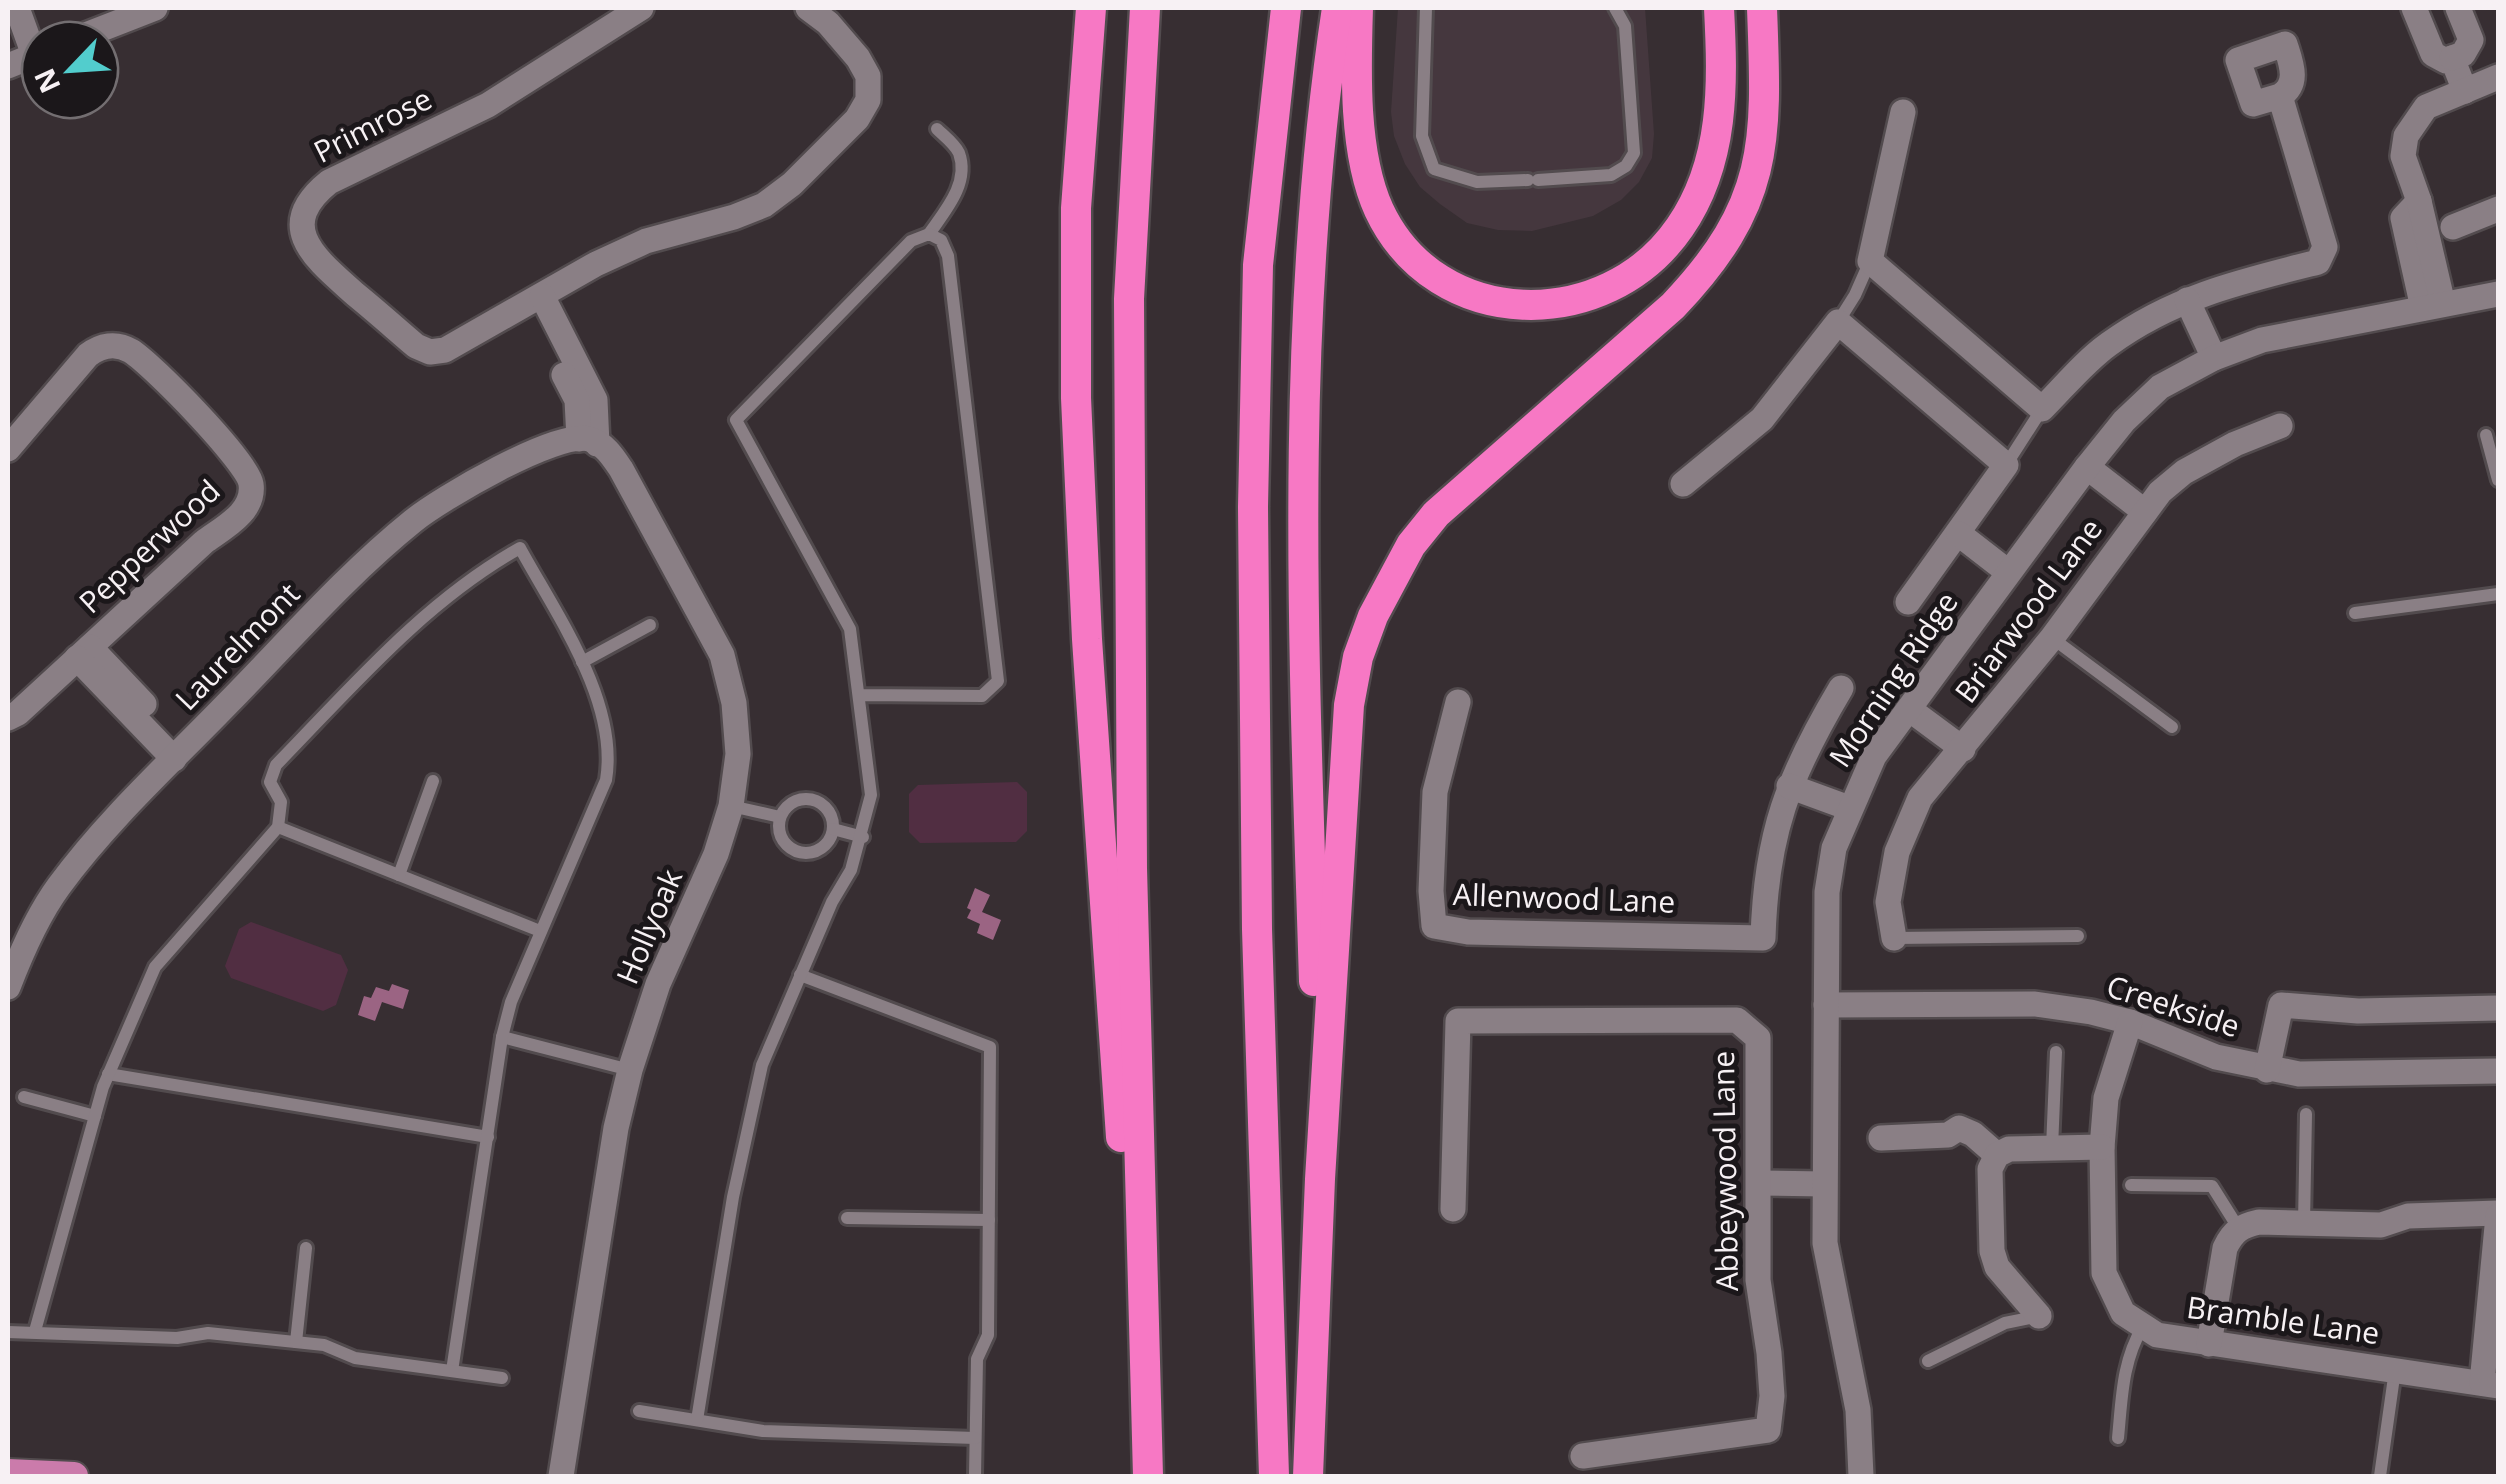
<svg xmlns="http://www.w3.org/2000/svg" width="2506" height="1484" font-family="'Open Sans',sans-serif">
	<style>
		.built { fill: #45373e }
		.green { fill: #512e42 }
		.water { fill: #9b6483 }
		.lines { fill: none; stroke-linecap: round; stroke-linejoin: round }
		.service-casing { stroke: #524b4e; stroke-width: 18 }
		.minor-casing { stroke: #524b4e; stroke-width: 30 }
		.primary-casing { stroke: #524b4e; stroke-width: 32 }
		.motorway-casing { stroke: #524b4e; stroke-width: 35 }
		.service { stroke: #8a7f85; stroke-width: 12 }
		.minor { stroke: #8a7f85; stroke-width: 25 }
		.primary { stroke: #cb7bab; stroke-width: 28 }
		.motorway { stroke: #f778c4; stroke-width: 30 }
		.labels { text-anchor: middle; stroke-width: 10; stroke-linejoin: round; paint-order: stroke }
		.street-label { font-size: 30px; fill: #f7f1f4; stroke: #1b171a }
	</style>
	<rect width="100%" height="100%" fill="#372e32"/>
	<polygon class="built" points="1398,8 1645,8 1654,134 1652,158 1639,182 1621,200 1593,216 1532,231 1498,230 1467,223 1440,204 1420,187 1405,164 1394,136 1391,112"/>
	<g class="green">
		<polygon points="1017,782 1027,792 1027,831 1016,842 920,843 909,832 909,794 918,785"/>
		<polygon points="251,922 341,955 348,970 336,1005 323,1011 231,978 225,966 239,929"/>
	</g>
	<g class="water">
		<polygon points="975,888 990,895 982,912 1001,920 993,940 977,933 980,924 967,918 971,910 967,908"/>
		<polygon points="392,984 409,990 403,1009 382,1002 375,1021 358,1015 364,996 371,998 376,987 389,991"/>
	</g>
	<g class="lines">
		<g class="service-casing">
			<g id="service">
				<polyline points="1426,8 1422,136 1434,169 1477,182 1528,180"/>
				<polyline points="1538,180 1611,175 1626,166 1634,153 1625,26 1615,8"/>
				<path d="M929,234C945,211 970,183 959,153C955,144 943,135 937,129"/>
				<polyline points="1838,322 1855,295 1870,261"/>
				<polyline points="2486,435 2498,480"/>
				<polyline points="2006,465 2042,409"/>
				<polyline points="2355,613 2498,594"/>
				<polyline points="2052,638 2172,727"/>
				<polyline points="582,662 650,625"/>
				<circle cx="806" cy="826" r="27"/>
				<polyline points="731,806 780,817"/>
				<polyline points="278,827 540,931"/>
				<polyline points="833,829 863,837"/>
				<polyline points="399,875 433,781"/>
				<polyline points="1894,938 2078,936"/>
				<polyline points="800,975 990,1047 988,1335 977,1359 975,1476"/>
				<polyline points="502,1037 630,1070"/>
				<polyline points="108,1074 488,1137"/>
				<polyline points="24,1097 95,1116"/>
				<polyline points="2052,1148 2056,1052"/>
				<polyline points="2131,1185 2212,1186 2239,1229"/>
				<polyline points="847,1218 989,1220"/>
				<polyline points="2304,1223 2306,1114"/>
				<path d="M35,1331L103,1087L155,967L278,827L281,802L270,782L276,765C352,687 424,602 520,548C556,614 619,702 606,780L511,1002L502,1037L452,1371"/>
				<polyline points="8,1332 177,1338 208,1333 324,1345 355,1358 502,1378"/>
				<polyline points="296,1342 306,1248"/>
				<polyline points="1928,1361 2005,1323 2039,1316"/>
				<polyline points="639,1411 763,1431 975,1438"/>
				<polyline points="697,1420 733,1197 762,1065 832,902 851,870 871,795 850,629 736,420 911,241 929,234 941,240 948,256 998,681 982,696 860,695"/>
				<path d="M2118,1438C2122,1397 2122,1362 2143,1326"/>
				<polyline points="2380,1476 2395,1370"/>
			</g>
		</g>
		<g class="minor-casing">
			<g id="minor">
				<polyline points="17,8 34,55"/>
				<path d="M641,8L488,105L329,182C273,227 316,259 355,294C376,311 396,329 416,346L430,352L445,350L596,264L646,241L734,217L764,205L792,184L857,119L868,100V76L858,58L828,23L808,8"/>
				<polyline points="2414,8 2433,54 2446,61 2452,58 2465,91"/>
				<polyline points="73,40 155,8"/>
				<polyline points="2452,58 2463,54 2471,40 2458,8"/>
				<polyline points="8,66 40,53"/>
				<path d="M1903,112L1870,261L2042,409C2064,387 2084,362 2109,344C2173,297 2242,281 2318,262L2325,247L2280,96C2300,84 2291,63 2285,44L2238,60L2253,104L2280,96"/>
				<polyline points="2419,201 2403,218 2423,308"/>
				<polyline points="2453,227 2498,209"/>
				<polyline points="542,296 595,400 597,444"/>
				<polyline points="2187,300 2214,358"/>
				<polyline points="2443,304 2419,201 2403,156 2406,136 2426,107 2498,77"/>
				<polyline points="564,375 577,400 579,439"/>
				<path d="M8,449L88,355C101,345 116,342 131,351C152,364 248,462 251,484C255,512 223,528 204,542L18,713L8,718"/>
				<polyline points="2087,467 2145,512"/>
				<polyline points="1683,484 1762,419 1838,322 2006,465 1908,602"/>
				<polyline points="1959,534 2008,572"/>
				<polyline points="90,647 144,704"/>
				<polyline points="77,658 174,759"/>
				<path d="M1458,702L1435,792L1431,891L1434,926L1468,932L1763,938C1766,834 1788,777 1841,688"/>
				<polyline points="1909,709 1963,749"/>
				<polyline points="1789,786 1849,808"/>
				<polyline points="1894,938 1888,902 1897,852 1920,798 2052,638 2160,492 2184,472 2235,444 2280,426"/>
				<path d="M8,987C21,953 37,916 59,886C108,819 171,762 229,702C289,641 346,575 413,521C440,499 557,430 589,439C604,443 613,457 621,469L722,655L734,703L738,754L731,806L716,854L658,984L630,1070L616,1128L561,1476"/>
				<polyline points="1826,1005 2035,1004 2091,1012 2130,1022 2216,1057 2299,1074 2498,1071"/>
				<polyline points="2130,1022 2106,1098 2102,1147 2104,1273 2123,1313 2157,1335 2498,1386"/>
				<polyline points="2267,1070 2281,1005 2358,1011 2498,1008"/>
				<polyline points="1881,1138 1948,1135 1959,1128 1973,1134 1997,1155"/>
				<polyline points="1759,1183 1824,1184"/>
				<polyline points="1453,1209 1458,1021 1737,1020 1758,1038 1758,1280 1769,1353 1772,1396 1768,1430 1583,1456"/>
				<polyline points="2039,1316 1997,1267 1992,1251 1990,1169 1997,1155 2009,1149 2102,1147"/>
				<path d="M2209,1344L2225,1248C2233,1231 2241,1226 2259,1222L2381,1225L2408,1216L2498,1213"/>
				<polyline points="2482,1383 2498,1216"/>
				<polyline points="1861,1476 1858,1410 1825,1243 1827,892 1834,848 1874,756 2087,467 2124,421 2160,387 2214,358 2262,340 2498,294"/>
			</g>
		</g>
		<g class="primary-casing">
			<polyline id="primary" points="8,1473 74,1476"/>
		</g>
		<g class="motorway-casing">
			<g id="motorway">
				<polyline points="1091,8 1076,208 1076,398 1087,639 1121,1137"/>
				<polyline points="1145,8 1129,299 1132,868 1148,1476"/>
				<path d="M1358,8C1356,69 1353,153 1379,210C1436,332 1606,335 1680,227C1725,162 1723,84 1719,8"/>
				<path d="M1314,981C1304,655 1288,331 1337,8"/>
				<polyline points="1274,1476 1257,929 1253,507 1258,265 1286,8"/>
				<path d="M1308,1476L1320,1179L1349,705L1358,657L1373,616L1411,545L1436,514L1673,306C1771,203 1767,141 1762,8"/>
			</g>
		</g>
		<use href="#service" class="service"/>
		<use href="#minor" class="minor"/>
		<use href="#primary" class="primary"/>
		<use href="#motorway" class="motorway"/>
	</g>
	<g class="labels">
		<g class="street-label">
			<text transform="translate(373 126) rotate(-27)" y="10">Primrose</text>
			<text transform="translate(150 547) rotate(-43)" y="10">Pepperwood</text>
			<text transform="translate(2029 611) rotate(-53)" y="10">Briarwood Lane</text>
			<text transform="translate(238 647) rotate(-46)" y="10">Laurelmont</text>
			<text transform="translate(1894 680) rotate(-56)" y="10">Morning Ridge</text>
			<text transform="translate(1564 899) rotate(2)" y="10">Allenwood Lane</text>
			<text transform="translate(650 927) rotate(-67)" y="10">Hollyoak</text>
			<text transform="translate(2173 1007) rotate(18)" y="10">Creekside</text>
			<text transform="translate(1726 1171) rotate(-91)" y="10">Abbeywood Lane</text>
			<text transform="translate(2283 1321) rotate(8)" y="10">Bramble Lane</text>
		</g>
	</g>
	<rect width="2506" height="1484" fill="none" stroke="#f7f1f4" stroke-width="20"/>
	<g transform="translate(70 70) rotate(245)"><circle r="48" fill="#1b171a" stroke="#736e71" stroke-width="2.5"/>
	<path d="M0-8L18 38L0 25L-18 38Z" fill="#52cdcd"/>
	<text y="-15" font-size="28" font-weight="bold" text-anchor="middle" fill="#f7f1f4">N</text>
	</g>
</svg>
